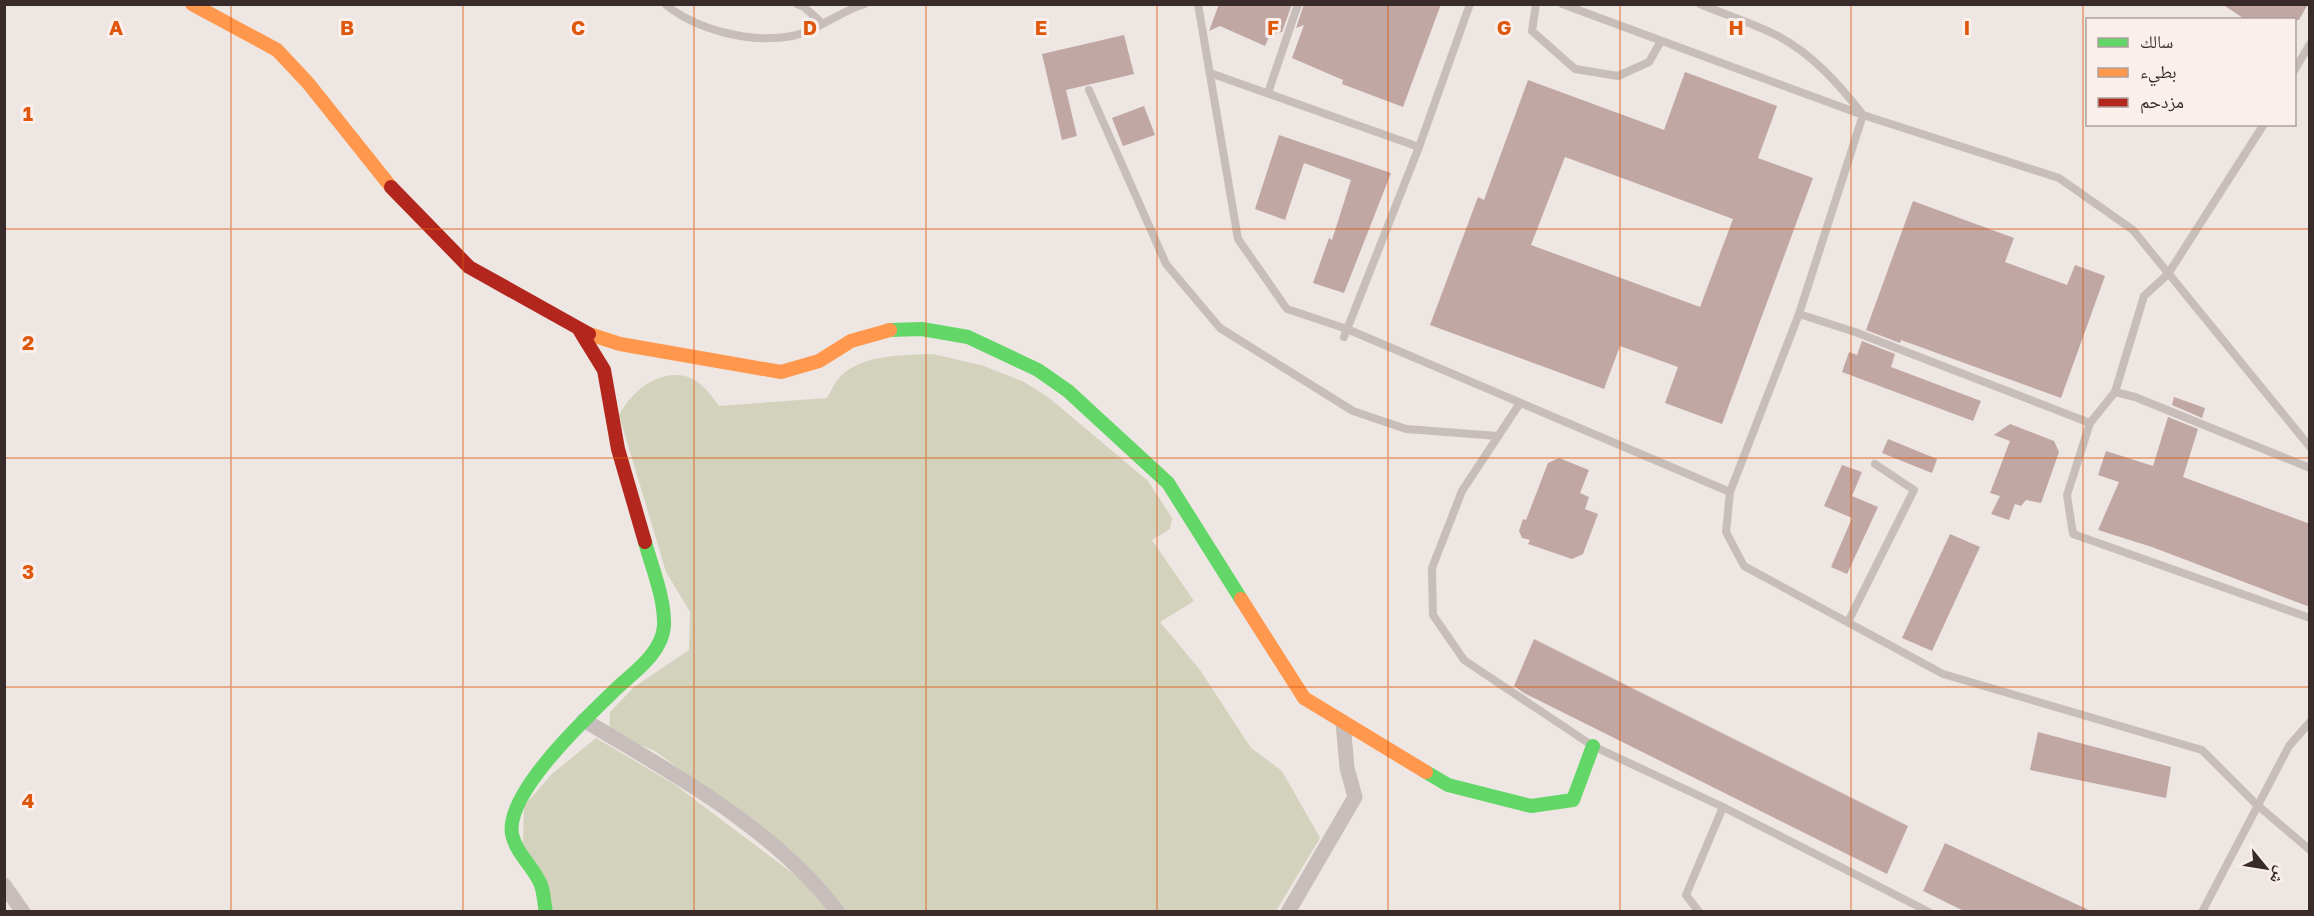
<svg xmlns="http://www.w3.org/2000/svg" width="2314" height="916" font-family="'Golos Text','Noto Naskh Arabic',sans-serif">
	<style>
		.green { fill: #d3d2bd }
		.building { fill: #c1a7a4; fill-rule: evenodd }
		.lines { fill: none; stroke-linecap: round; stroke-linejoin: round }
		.lane { stroke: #c7bebb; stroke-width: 8 }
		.street { stroke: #c7bebb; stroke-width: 15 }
		.fast { stroke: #63d668; stroke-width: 14 }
		.slow { stroke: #ff974d; stroke-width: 14 }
		.jam { stroke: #b3261e; stroke-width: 14 }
		.grid { fill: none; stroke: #df570d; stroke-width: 1.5; stroke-opacity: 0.55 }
		.grid-label { font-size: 20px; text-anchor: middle; font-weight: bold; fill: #df570d; stroke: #faefea; stroke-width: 6; stroke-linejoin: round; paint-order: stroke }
	</style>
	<rect width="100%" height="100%" fill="#eee6e2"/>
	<g class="green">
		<path d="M933,354L984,366L1024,382L1048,397L1148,481L1172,518L1170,529L1152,540L1194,601L1160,622L1200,670L1251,748L1282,771L1320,838L1276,911H847L831,892L787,848L655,751L609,732L610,712L634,687L689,650L690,612L666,572L619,415C632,391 659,368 688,377C701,381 712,396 719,406L827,398C831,392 834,383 839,378C860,354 905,355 933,354Z"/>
		<polygon points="596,738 674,784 800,879 828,911 550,911 523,847 524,806 552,774"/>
	</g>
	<g class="building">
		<polygon points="1219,4 1292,4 1282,32 1270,35 1265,46 1220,26 1209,31"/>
		<polygon points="1304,4 1441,4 1403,107 1342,84 1343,80 1292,58 1304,25 1296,28"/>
		<polygon points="2222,4 2308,4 2299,20 2246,20"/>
		<polygon points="1124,35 1134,74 1066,90 1077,136 1062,140 1042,54"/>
		<path d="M1685,72L1777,106L1758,158L1813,178L1722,424L1665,403L1678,367L1620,346L1604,389L1430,325L1478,197L1484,200L1528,80L1664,130ZM1565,157L1733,219L1700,307L1531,245Z"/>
		<polygon points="1144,106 1155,135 1123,146 1112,118"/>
		<polygon points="1279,135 1391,173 1344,293 1313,283 1329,238 1332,240 1351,180 1304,163 1285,220 1255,209"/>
		<polygon points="1913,201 2014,238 2005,262 2067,285 2075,265 2105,276 2061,398 1901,340 1900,343 1866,330"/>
		<polygon points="1862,341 1895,354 1891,367 1981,401 1973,421 1842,372 1849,352 1857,355"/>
		<polygon points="2174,397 2205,408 2202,418 2172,405"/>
		<polygon points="2168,417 2198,429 2183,477 2310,524 2310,607 2152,547 2098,530 2119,482 2098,475 2106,451 2153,466"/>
		<polygon points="2010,424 2054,441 2059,452 2041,503 2026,500 2021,506 2015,504 2009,520 1991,514 2000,496 1990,493 2010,441 1994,435"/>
		<polygon points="1888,439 1937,459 1932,473 1882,453"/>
		<polygon points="1559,458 1589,470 1580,493 1589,497 1585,509 1598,514 1583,554 1572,559 1528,544 1530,540 1522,538 1519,531 1523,519 1526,520 1548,463"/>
		<polygon points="1842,465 1862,472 1852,496 1878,507 1847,574 1831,567 1852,518 1824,506"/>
		<polygon points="1950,534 1980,547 1932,651 1902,638"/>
		<polygon points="1534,639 1908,826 1887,874 1524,693 1514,686"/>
		<polygon points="2038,732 2171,767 2166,798 2030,770"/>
		<polygon points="1945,843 2093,912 1966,912 1923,891"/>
	</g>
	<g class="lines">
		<g class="lane">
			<path d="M665,4C696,30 752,44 792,36C817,31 840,11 865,4"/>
			<polyline points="797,4 804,7 822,23"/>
			<polyline points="1198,4 1238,239 1287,309 1347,329 1730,492"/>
			<polyline points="1536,4 1532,31 1575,69 1618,76 1649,62 1661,41"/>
			<polyline points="1562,4 1863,115 2059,178 2133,230 2310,447"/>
			<path d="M1700,4C1725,15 1754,23 1778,36C1812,54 1839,84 1863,115L1799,314L1730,492L1726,532L1744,566L1943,674L2202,750L2256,804L2310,850"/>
			<polyline points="2294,71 2310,44"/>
			<polyline points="1210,73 1419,147"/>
			<polyline points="1089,90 1166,264 1220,328 1353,411 1406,429 1498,436"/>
			<polyline points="1268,93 1298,4"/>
			<polyline points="2264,124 2168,274 2144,296 2115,392 2090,423 2067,495 2073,534 2310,618"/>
			<polyline points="1799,314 1855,332 2090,423"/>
			<polyline points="1344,337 1419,147 1470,4"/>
			<polyline points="2115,392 2135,397 2310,468"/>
			<polyline points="1520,403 1462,491 1432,568 1433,615 1464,660 1593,746 1723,807 1929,912"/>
			<polyline points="1848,622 1914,490 1875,464"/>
			<polyline points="1699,912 1686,895 1723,807"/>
			<polyline points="2202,912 2289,746 2310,722"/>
		</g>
		<g class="street">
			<path d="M584,720C674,775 772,826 838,912"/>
			<polyline points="4,885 23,912"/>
			<polyline points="1288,912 1355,797 1347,768 1343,722"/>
		</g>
		<g class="fast">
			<polyline points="890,330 922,329 968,337 1038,370 1068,391 1168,483 1241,599"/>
			<polyline points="1426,772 1448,785 1531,806 1573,800 1593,746"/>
			<path d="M546,912C544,904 544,893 541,885C534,867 516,854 512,834C505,793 588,716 616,689C634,672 662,653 664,626C665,598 652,568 645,542"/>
		</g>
		<g class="slow">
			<polyline points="192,4 277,50 308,83 391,187"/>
			<polyline points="589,334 620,344 781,372 819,361 851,341 890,330"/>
			<polyline points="1241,599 1304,698 1426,772"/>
		</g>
		<g class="jam">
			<polyline points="391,187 469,267 589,334"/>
			<polyline points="580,331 604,370 618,449 645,542"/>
		</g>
	</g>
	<path class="grid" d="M231,4V912M463,4V912M694,4V912M926,4V912M1157,4V912M1388,4V912M1620,4V912M1851,4V912M2083,4V912M4,229H2310M4,458H2310M4,687H2310"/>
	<g class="grid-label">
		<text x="116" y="35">A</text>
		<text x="347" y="35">B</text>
		<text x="578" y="35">C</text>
		<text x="810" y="35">D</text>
		<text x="1041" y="35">E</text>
		<text x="1273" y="35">F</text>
		<text x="1504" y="35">G</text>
		<text x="1736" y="35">H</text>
		<text x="1967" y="35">I</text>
		<text x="28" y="121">1</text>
		<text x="28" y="350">2</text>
		<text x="28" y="579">3</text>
		<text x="28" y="808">4</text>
	</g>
	<rect width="2314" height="916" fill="none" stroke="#382b29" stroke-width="12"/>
	<rect x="2086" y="18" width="210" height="108" fill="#faefea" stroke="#aca19d" stroke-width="1.5"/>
	<rect x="2098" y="38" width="30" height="9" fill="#63d668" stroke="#aca19d" stroke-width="1.5"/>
	<text x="2140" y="48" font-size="18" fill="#382b29">سالك</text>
	<rect x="2098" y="68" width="30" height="9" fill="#ff974d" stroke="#aca19d" stroke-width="1.5"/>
	<text x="2140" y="78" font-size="18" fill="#382b29">بطيء</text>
	<rect x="2098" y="98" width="30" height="9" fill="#b3261e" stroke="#aca19d" stroke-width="1.5"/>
	<text x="2140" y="108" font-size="18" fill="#382b29">مزدحم</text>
	<g transform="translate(2266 868) rotate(120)" stroke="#faefea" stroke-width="4.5" paint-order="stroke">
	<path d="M0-4.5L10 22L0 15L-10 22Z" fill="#382b29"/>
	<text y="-9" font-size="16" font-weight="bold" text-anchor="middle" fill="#382b29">ش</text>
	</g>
</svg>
